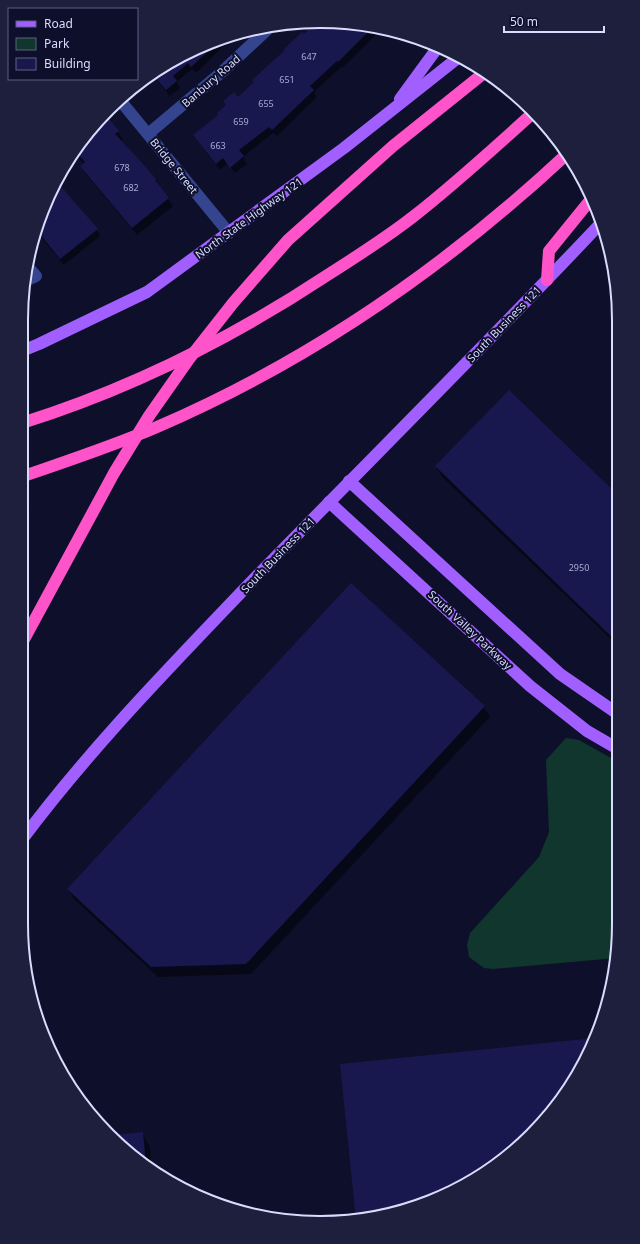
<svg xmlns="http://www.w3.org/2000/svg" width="640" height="1244" font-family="'Noto Sans',sans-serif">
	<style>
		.green { fill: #10362d }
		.shadow { fill: #0007 }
		.building { fill: #18184e }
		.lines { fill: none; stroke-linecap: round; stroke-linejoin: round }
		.minor { stroke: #34448f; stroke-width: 12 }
		.major { stroke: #a25fff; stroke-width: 12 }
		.highway { stroke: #ff53ca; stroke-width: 12 }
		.labels { text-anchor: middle; stroke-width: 4; stroke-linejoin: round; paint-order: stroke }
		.number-label { font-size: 9px; fill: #a8abd3 }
		.street-label { font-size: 11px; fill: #d8dcff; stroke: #0e0f2b }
		.rim { fill: none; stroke: #d8dcff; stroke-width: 2 }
	</style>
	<rect width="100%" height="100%" fill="#0e0f2b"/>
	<polygon class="green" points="566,738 579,740 618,762 618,943 616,958 493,969 484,968 469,957 467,945 470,933 539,857 549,832 546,760"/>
	<g class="shadow">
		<polygon points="318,22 340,22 382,29 342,68 341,67 314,92 317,97 277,136 273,133 243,157 247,164 235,173 227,164 220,170 194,136 219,116"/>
		<polygon points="236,34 196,73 192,69 177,82 180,88 170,96 152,75 171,61 224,37"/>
		<polygon points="104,115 118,132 123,140 121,141 155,179 173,206 137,235 86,174 81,166 84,164 74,152 83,138"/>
		<polygon points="55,182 97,230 100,236 64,265 36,231 52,188"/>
		<polygon points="509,391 617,495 617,645 442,477 436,467"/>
		<polygon points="484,707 490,717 251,974 158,977 74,899 68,889"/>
		<polygon points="595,1039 588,1056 531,1136 452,1192 397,1213 341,1065"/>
		<polygon points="142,1133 150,1147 152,1171 115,1136"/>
	</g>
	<g class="building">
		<polygon points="316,22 340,22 373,27 338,62 337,61 310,86 314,90 272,130 269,127 239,150 244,156 230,168 223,158 216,164 193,135 218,115 217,113 226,105 223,101 234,92 238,97 254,82 252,80 285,50 284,49 302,32 304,34"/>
		<polygon points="217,40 218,42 191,67 188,63 173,76 177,81 166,90 152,74 171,61"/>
		<polygon points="105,114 119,131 115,134 144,165 156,179 155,180 169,198 132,228 80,166 85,162 75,151 83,138"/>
		<polygon points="56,181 98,229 60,259 36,229 52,188"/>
		<polygon points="509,390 617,494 617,642 435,466"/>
		<polygon points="351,583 485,706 246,964 151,967 67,889"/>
		<polygon points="595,1038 588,1056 531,1136 452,1192 397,1213 356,1220 340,1064"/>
		<polygon points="143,1132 146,1165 114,1135"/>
	</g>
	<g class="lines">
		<g class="minor">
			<polyline points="119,99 229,233"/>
			<polyline points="148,134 223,71 271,26"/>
			<polyline points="25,281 36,276 27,266"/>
		</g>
		<g class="major">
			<polyline points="400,99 438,47"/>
			<polyline points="22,351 39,344 147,292 344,148 459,57"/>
			<polyline points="349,481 560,674 618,714"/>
			<polyline points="329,502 530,686 587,731 618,749"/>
			<path d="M21,841C91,747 173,664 253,580C369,461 487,344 601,223"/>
		</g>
		<g class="highway">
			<polyline points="547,280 549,251 592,198"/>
			<path d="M22,423C130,389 232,338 326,276C356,257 386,238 414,216C455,184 494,148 533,113"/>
			<path d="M21,477C67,461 113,446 157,427C310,361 447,266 568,153"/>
			<polyline points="21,645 114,473 149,416 189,359 233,303 288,240 393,146 484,73"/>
		</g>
	</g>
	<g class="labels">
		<g class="number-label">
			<text x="309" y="60">647</text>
			<text x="287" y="83">651</text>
			<text x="266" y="107">655</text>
			<text x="241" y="125">659</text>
			<text x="218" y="149">663</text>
			<text x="122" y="171">678</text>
			<text x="131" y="191">682</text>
			<text x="579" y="571">2950</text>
		</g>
		<g class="street-label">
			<text transform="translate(211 81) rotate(-41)" y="4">Banbury Road</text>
			<text transform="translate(174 166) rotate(51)" y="4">Bridge Street</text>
			<text transform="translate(249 218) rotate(-36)" y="4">North State Highway 121</text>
			<text transform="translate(504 324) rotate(-46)" y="4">South Business 121</text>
			<text transform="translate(278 555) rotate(-46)" y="4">South Business 121</text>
			<text transform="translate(470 630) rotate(43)" y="4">South Valley Parkway</text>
		</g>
	</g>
	<path d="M0 0H640V1244H0ZM320 28H320A292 292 0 0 1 612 320V924A292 292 0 0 1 320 1216H320A292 292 0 0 1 28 924V320A292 292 0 0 1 320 28Z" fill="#1e1f3c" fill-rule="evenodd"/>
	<path class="rim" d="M320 28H320A292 292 0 0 1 612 320V924A292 292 0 0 1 320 1216H320A292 292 0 0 1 28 924V320A292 292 0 0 1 320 28Z"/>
	<rect x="8" y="8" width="130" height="72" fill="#0e0f2b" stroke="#5f6180"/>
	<rect x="16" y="21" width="20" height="6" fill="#a25fff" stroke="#5f6180"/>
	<text x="44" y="28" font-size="12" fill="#d8dcff">Road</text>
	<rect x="16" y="38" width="20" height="12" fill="#10362d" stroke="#5f6180"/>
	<text x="44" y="48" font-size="12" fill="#d8dcff">Park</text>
	<rect x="16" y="58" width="20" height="12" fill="#18184e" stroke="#5f6180"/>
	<text x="44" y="68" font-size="12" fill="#d8dcff">Building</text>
	<path d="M504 26v6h100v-6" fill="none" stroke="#d8dcff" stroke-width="2"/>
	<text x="510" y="26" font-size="12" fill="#d8dcff" stroke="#0e0f2b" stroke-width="3" paint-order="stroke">50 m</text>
</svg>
